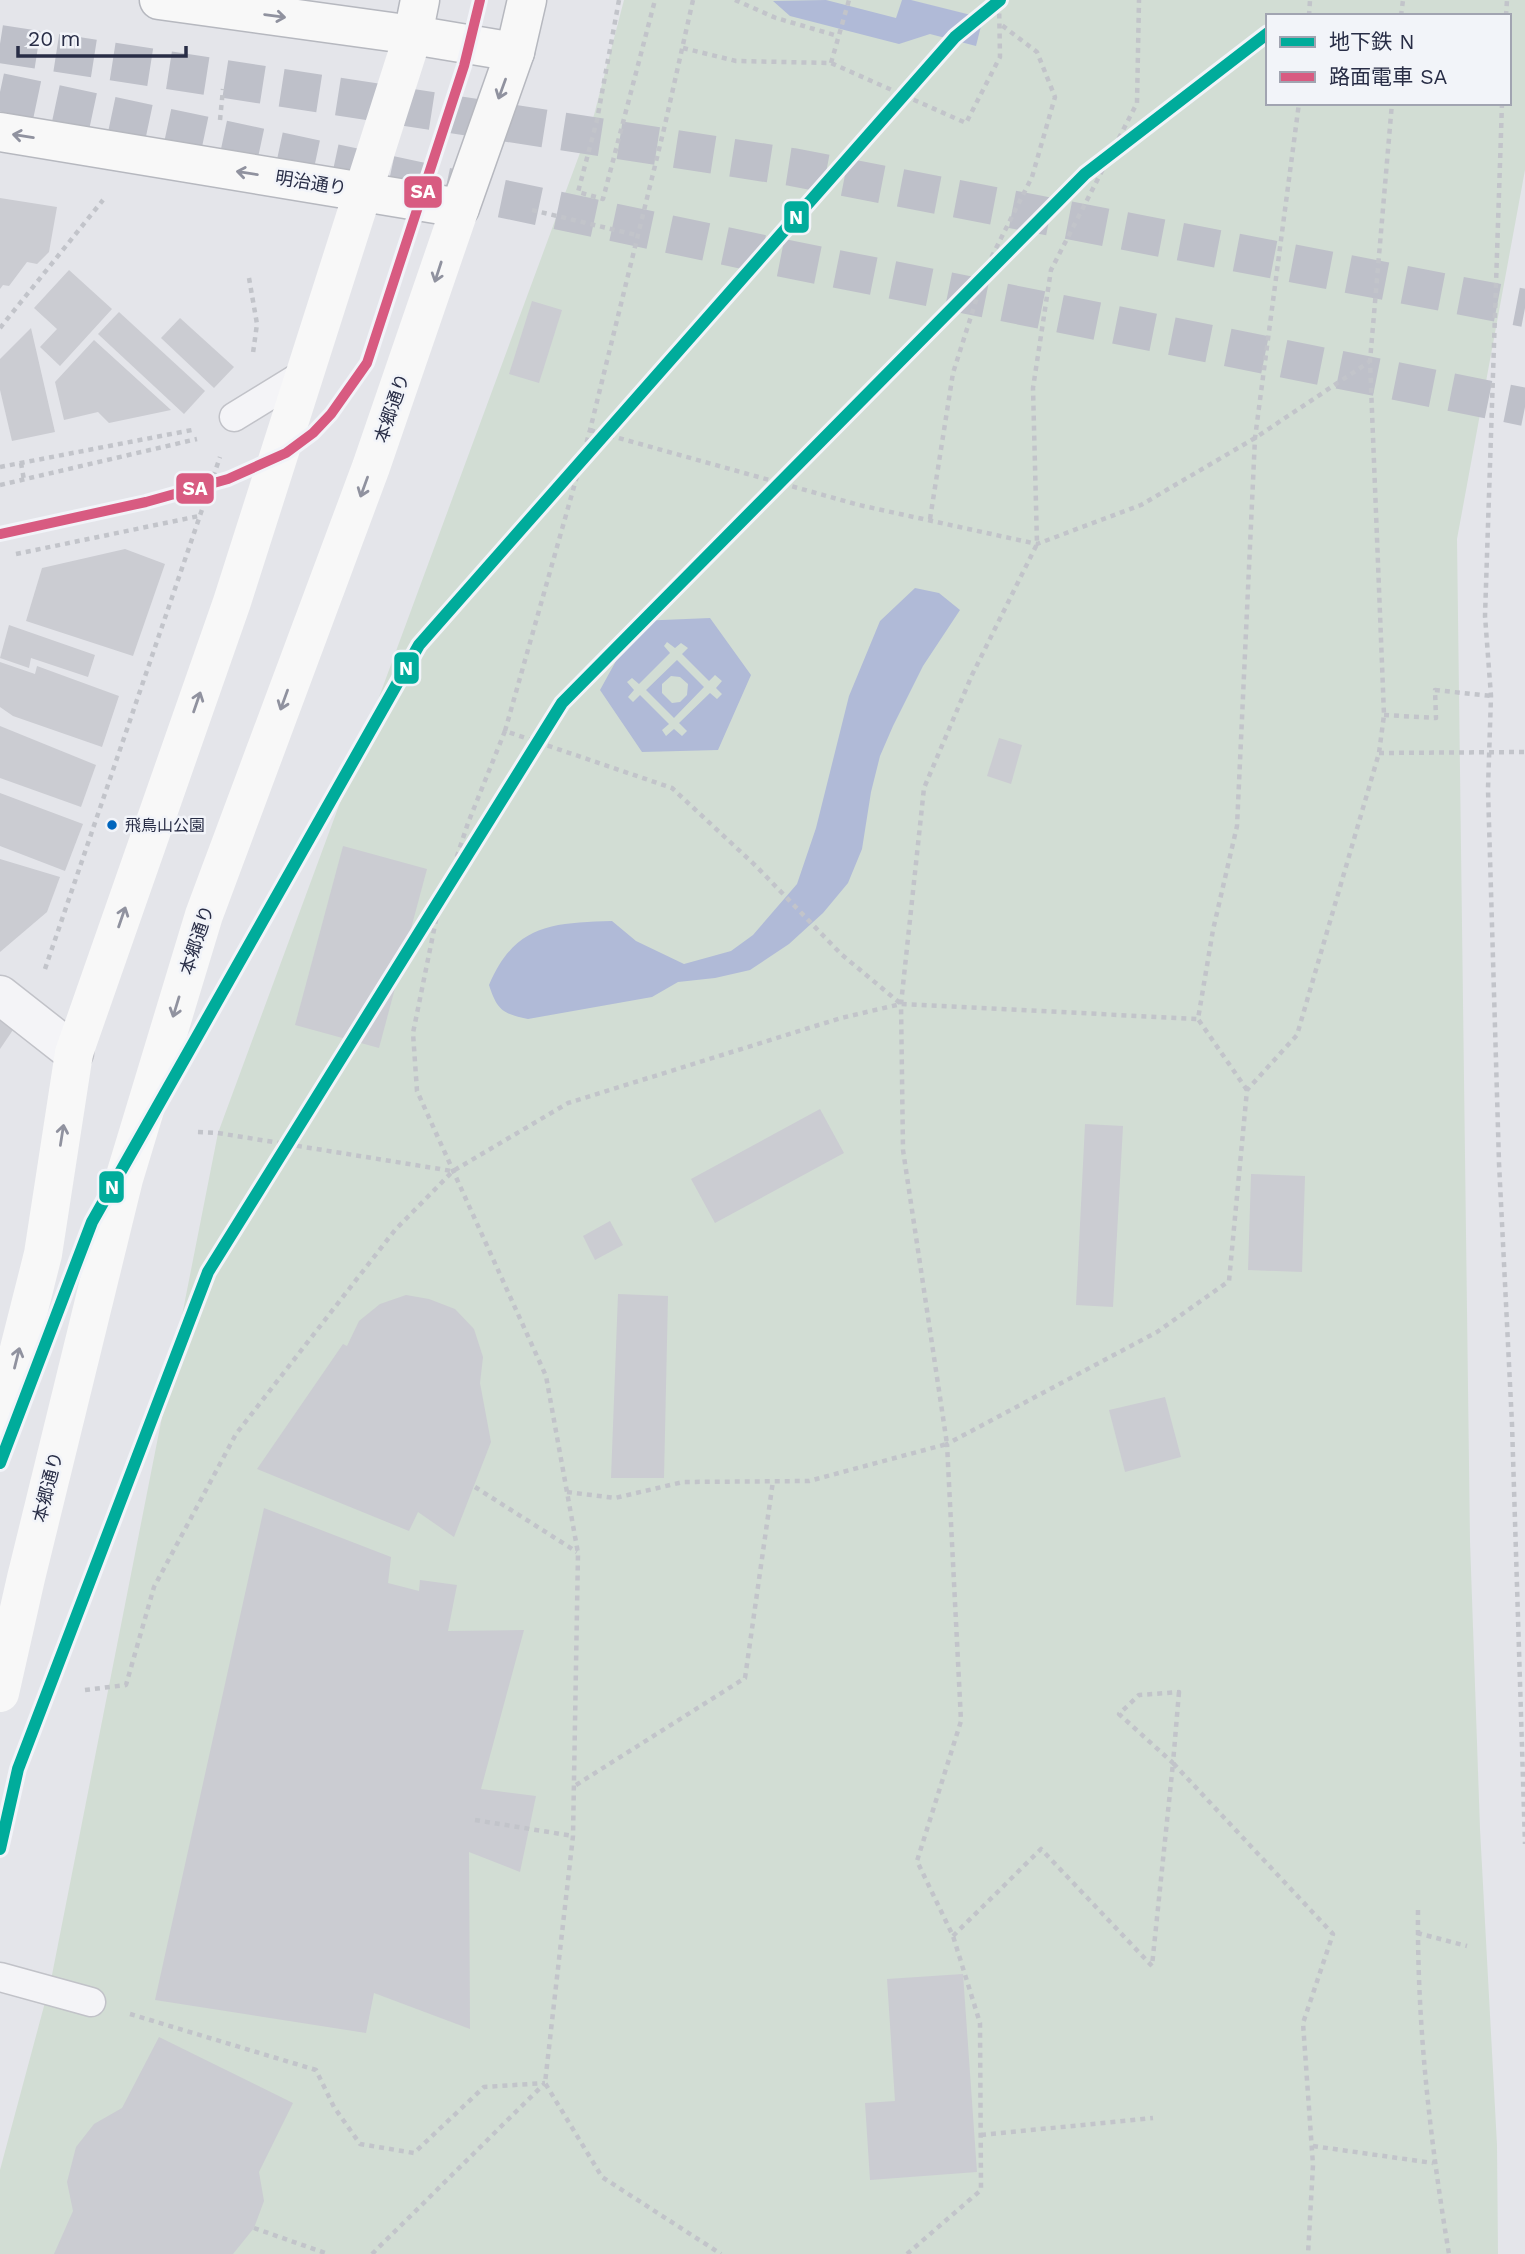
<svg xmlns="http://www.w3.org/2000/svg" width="1525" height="2254" font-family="'Work Sans','Noto Sans JP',sans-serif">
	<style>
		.green { fill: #d2ddd4; fill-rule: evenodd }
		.water { fill: #b0bad7; fill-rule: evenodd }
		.building { fill: #cbccd2 }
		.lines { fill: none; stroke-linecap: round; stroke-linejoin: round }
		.motorway-tunnel { stroke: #bec0c9; stroke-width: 38; stroke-dasharray: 38 19; stroke-linecap: butt }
		.service-casing { stroke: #c1c2c8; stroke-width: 31 }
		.minor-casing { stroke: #c1c2c8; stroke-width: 41 }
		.trunk-casing { stroke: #b6b8bf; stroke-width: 41 }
		.path { stroke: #c2c4ca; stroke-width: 4.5; stroke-dasharray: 5 5; stroke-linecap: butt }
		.service { stroke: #f4f4f7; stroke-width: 28 }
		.minor { stroke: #f4f4f7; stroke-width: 38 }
		.secondary { stroke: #f8f8f8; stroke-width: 38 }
		.trunk { stroke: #f8f8f8; stroke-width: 38 }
		.path-bridge { stroke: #c2c4ca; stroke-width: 4.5; stroke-dasharray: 5 5; stroke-linecap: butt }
		.tram-1-casing { stroke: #f2f4f9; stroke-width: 16 }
		.tram-1 { stroke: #d85b81; stroke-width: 10 }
		.metro-1-casing { stroke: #f2f4f9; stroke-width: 18 }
		.metro-1 { stroke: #00ac9b; stroke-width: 12 }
		.oneway { stroke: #90929f }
		.bus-dot { fill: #0065bd; stroke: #f2f4f9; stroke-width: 2.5 }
		.labels { text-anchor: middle; stroke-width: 5; stroke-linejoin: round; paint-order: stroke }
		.bus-label { font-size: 16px; fill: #282d46; stroke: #f2f4f9; text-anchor: start }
		.street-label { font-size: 18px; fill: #282d46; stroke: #f2f4f9 }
		.line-badge { stroke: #f2f4f9; stroke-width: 2.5 }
		.badge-label { font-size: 19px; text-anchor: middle; font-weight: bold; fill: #fff }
	</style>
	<rect width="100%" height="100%" fill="#e4e5ea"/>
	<path class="green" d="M624,0H1525V170L1457,539L1470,1541L1480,1829L1497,2145L1498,2254H0V2170L51,1980L218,1133L594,115ZM1268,16H1509V103H1268Z"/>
	<g class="water">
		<polygon points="826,0 896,18 902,0 911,0 983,18 976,46 930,34 899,44 790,16 773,1"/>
		<path d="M915,588L939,593L960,610L923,666L893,726L880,756L871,792L862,849L848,883L823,913L789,944L750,970L715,978L678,982L652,997L528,1019C503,1014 497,1010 489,985C515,924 552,923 612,921L636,941L684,964L731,951L753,935L797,884L816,828L849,696L880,621Z"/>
		<path d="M710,618L751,675L718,750L642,752L600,690L638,621ZM667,642L675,648L681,643L688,648L682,654L709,681L715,675L722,681L716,688L722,694L717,699L710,693L679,723L687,731L682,736L674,729L666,736L662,730L669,724L640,695L633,702L628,697L634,690L627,682L632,678L639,684L670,653L664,646Z"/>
		<path d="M677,660L704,687L674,718L646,690ZM671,676L680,677L688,684L687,695L680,702L672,703L662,693V684Z"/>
	</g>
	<g class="building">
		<polygon points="0,198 57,207 49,252 37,264 27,262 9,286 3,285 0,289"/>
		<polygon points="69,270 112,309 60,366 40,347 57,329 34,308"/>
		<polygon points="532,301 562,310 539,383 509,374"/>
		<polygon points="119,312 205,391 184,414 98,334"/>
		<polygon points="180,318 234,367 214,388 161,338"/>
		<polygon points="31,328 55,432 12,441 0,390 0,359"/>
		<polygon points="94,340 171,410 109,423 98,412 64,420 55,382"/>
		<polygon points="125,549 165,564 133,656 26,621 42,568"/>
		<polygon points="9,625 95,655 88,677 31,658 29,668 0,658"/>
		<polygon points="0,662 35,674 37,666 119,696 102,747 13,716 0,707"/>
		<polygon points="0,726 96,765 81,807 0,778"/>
		<polygon points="999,738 1022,745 1011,784 987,776"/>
		<polygon points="0,793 83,824 65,871 0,846"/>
		<polygon points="343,846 427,869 379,1048 295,1025"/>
		<polygon points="0,859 60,877 47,912 0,952"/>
		<polygon points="0,1017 15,1027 0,1049"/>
		<polygon points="820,1109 844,1153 715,1223 691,1179"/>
		<polygon points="1085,1124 1123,1126 1113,1307 1076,1305"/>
		<polygon points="1251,1174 1305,1176 1302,1272 1248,1270"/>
		<polygon points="610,1221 623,1245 595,1260 583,1236"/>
		<polygon points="618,1294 668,1296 664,1478 611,1478"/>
		<polygon points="406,1295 429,1299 455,1309 474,1329 483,1357 480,1383 491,1442 454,1537 418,1512 409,1531 257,1469 343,1344 347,1346 359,1321 380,1304"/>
		<polygon points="1165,1397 1181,1457 1125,1472 1109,1410"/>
		<polygon points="264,1508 391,1557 388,1583 419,1591 420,1580 457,1585 448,1631 524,1630 481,1789 536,1796 520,1872 469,1852 470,2029 374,1993 366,2033 155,2000"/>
		<polygon points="963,1974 977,2172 870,2180 865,2103 895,2101 887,1979"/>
		<polygon points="159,2037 293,2103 259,2172 264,2201 254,2228 233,2254 54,2254 73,2211 67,2182 76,2147 94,2124 122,2108"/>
	</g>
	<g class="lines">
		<g class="motorway-tunnel">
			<polyline points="0,44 792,167 1525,308"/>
			<polyline points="0,92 763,254 1525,407"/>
		</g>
		<g class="service-casing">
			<g id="service">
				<polyline points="234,417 304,374"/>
				<polyline points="0,1977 91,2002"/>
			</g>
		</g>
		<g class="minor-casing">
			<polyline id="minor" points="0,995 74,1053"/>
		</g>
		<g class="trunk-casing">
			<g id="trunk">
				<polyline points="159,0 413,35 515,52"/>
				<polyline points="413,35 420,0"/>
				<polyline points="0,132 460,208 515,52 527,0"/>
			</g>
		</g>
		<g class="path">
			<polyline points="619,0 597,120 578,192 603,199 655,0"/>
			<polyline points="693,0 664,129 590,430 505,731 672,788 756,866 841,954 901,1004"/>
			<polyline points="735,0 776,18 838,36"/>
			<polyline points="1309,16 1310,0"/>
			<polyline points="1401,16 1403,0"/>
			<polyline points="1506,16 1507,0"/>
			<polyline points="683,48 736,61 831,63 966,123 1000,57 999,0"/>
			<polyline points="831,63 849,0"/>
			<polyline points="1502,103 1485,616 1491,696 1488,789 1499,1163 1512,1424 1525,1844"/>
			<polyline points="220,120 223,89"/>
			<polyline points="532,210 636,235"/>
			<polyline points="249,278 257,324 253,353"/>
			<polyline points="0,328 103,200"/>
			<polyline points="590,430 859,505 1037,544 1141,505 1255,438 1369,362"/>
			<polyline points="21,463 24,480"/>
			<polyline points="0,467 192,430"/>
			<polyline points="0,485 197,439"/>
			<polyline points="930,519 953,373 987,266 1032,177 1055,97 1037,52 999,23"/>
			<polyline points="16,554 199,516"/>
			<polyline points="1384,715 1436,718 1435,690 1491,696"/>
			<polyline points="505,731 468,823 436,920 413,1033 417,1091 546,1376 578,1553 573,1836 545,2083 602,2177 721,2254"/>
			<polyline points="45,969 220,457"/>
			<polyline points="1247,1090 1198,1019 1213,930 1237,826 1255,438 1299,103"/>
			<polyline points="198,1132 218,1133 452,1171"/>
			<polyline points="475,1487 577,1552"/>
			<polyline points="567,1492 615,1498 683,1482 809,1481 947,1444 903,1150 901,1004 924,788 972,675 1037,544 1033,388 1051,270 1137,103 1139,0"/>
			<polyline points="85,1690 126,1685 154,1587 236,1434 395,1230 453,1171 568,1103 841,1018 901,1004 1198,1019"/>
			<polygon points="1179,1692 1173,1763 1119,1714 1139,1695"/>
			<polyline points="576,1785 745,1678 773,1481"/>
			<polyline points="475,1820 573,1836"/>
			<path d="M1418,1910C1417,2025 1430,2140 1449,2254"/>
			<polyline points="1417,1933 1467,1946"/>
			<polyline points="953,1936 1041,1849 1152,1966 1173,1763 1333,1934 1303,2023 1313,2165 1308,2254"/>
			<polyline points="130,2014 316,2070 334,2107 360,2144 414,2153 484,2087 545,2083"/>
			<polyline points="981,2135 1153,2118"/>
			<polyline points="1313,2146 1433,2163"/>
			<polyline points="254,2228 328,2254"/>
			<polyline points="372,2254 544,2084"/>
			<polyline points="907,2254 981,2190 980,2023 953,1936 917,1861 961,1721 947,1444 1157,1332 1229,1281 1247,1090 1297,1035 1379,753 1384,715 1370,361 1392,103"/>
		</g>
		<use href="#service" class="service"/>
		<use href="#minor" class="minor"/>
		<g class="secondary">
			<polyline points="0,1424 43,1254 74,1053 232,602 413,35"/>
			<polyline points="0,1693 26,1578 124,1179 204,915 371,467 460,208"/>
		</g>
		<use href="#trunk" class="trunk"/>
		<polyline class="path-bridge" points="1379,753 1525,752"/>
		<g class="tram-1-casing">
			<polyline id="tram-1" points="0,534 146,502 228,479 286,453 313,433 331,414 367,363 464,66 480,0"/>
		</g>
		<use href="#tram-1" class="tram-1"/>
		<g class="metro-1-casing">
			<g id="metro-1">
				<polyline points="0,1463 92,1222 419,645 955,37 1000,0"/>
				<polyline points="0,1849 18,1769 208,1272 562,703 1085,174 1268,33"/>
			</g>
		</g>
		<use href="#metro-1" class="metro-1"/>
	</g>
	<defs><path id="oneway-shaft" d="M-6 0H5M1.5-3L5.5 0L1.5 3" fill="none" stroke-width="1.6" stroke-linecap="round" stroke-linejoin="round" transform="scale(1.75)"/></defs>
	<g class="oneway">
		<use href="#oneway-shaft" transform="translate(275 16) rotate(8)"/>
		<use href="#oneway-shaft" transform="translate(502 89) rotate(110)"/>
		<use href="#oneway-shaft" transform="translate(23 136) rotate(-171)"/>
		<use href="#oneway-shaft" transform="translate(247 173) rotate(-171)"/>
		<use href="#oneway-shaft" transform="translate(438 272) rotate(108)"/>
		<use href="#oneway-shaft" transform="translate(364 487) rotate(110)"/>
		<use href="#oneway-shaft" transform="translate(284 700) rotate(110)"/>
		<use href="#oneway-shaft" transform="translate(197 702) rotate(-71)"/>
		<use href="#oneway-shaft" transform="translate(122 917) rotate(-71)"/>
		<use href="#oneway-shaft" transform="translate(176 1007) rotate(107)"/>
		<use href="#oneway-shaft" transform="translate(62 1135) rotate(-81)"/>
		<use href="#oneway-shaft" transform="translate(17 1358) rotate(-76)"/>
	</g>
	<circle class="bus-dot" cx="112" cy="825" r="6"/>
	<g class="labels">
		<g class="bus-label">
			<text x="125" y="831">飛鳥山公園</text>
		</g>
		<g class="street-label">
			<text transform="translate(311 183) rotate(9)" y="6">明治通り</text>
			<text transform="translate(392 408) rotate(-71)" y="6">本郷通り</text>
			<text transform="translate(197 940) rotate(-72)" y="6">本郷通り</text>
			<text transform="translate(48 1487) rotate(-76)" y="6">本郷通り</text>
		</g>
	</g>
	<g class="line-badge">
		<rect x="403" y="175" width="40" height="34" rx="7" fill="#d85b81"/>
		<rect x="783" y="200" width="27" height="34" rx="7" fill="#00ac9b"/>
		<rect x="175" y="472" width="40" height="33" rx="7" fill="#d85b81"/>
		<rect x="393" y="651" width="27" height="34" rx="7" fill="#00ac9b"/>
		<rect x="98" y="1170" width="27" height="34" rx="7" fill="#00ac9b"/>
	</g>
	<g class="badge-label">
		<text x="423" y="198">SA</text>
		<text x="796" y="224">N</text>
		<text x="195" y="495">SA</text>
		<text x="406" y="675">N</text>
		<text x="112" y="1194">N</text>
	</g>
	<rect x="1266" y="14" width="245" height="91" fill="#f2f4f9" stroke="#a1a4b1" stroke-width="2"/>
	<rect x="1280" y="37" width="35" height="10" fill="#00ac9b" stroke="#a1a4b1" stroke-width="2"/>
	<text x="1329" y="49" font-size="21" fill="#282d46">地下鉄 N</text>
	<rect x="1280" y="72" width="35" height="10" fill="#d85b81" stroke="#a1a4b1" stroke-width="2"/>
	<text x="1329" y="84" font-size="21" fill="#282d46">路面電車 SA</text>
	<path d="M18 46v10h168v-10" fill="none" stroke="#282d46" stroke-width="3.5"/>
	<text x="28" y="46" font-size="21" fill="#282d46" stroke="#f2f4f9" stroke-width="5" paint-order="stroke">20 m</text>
</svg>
